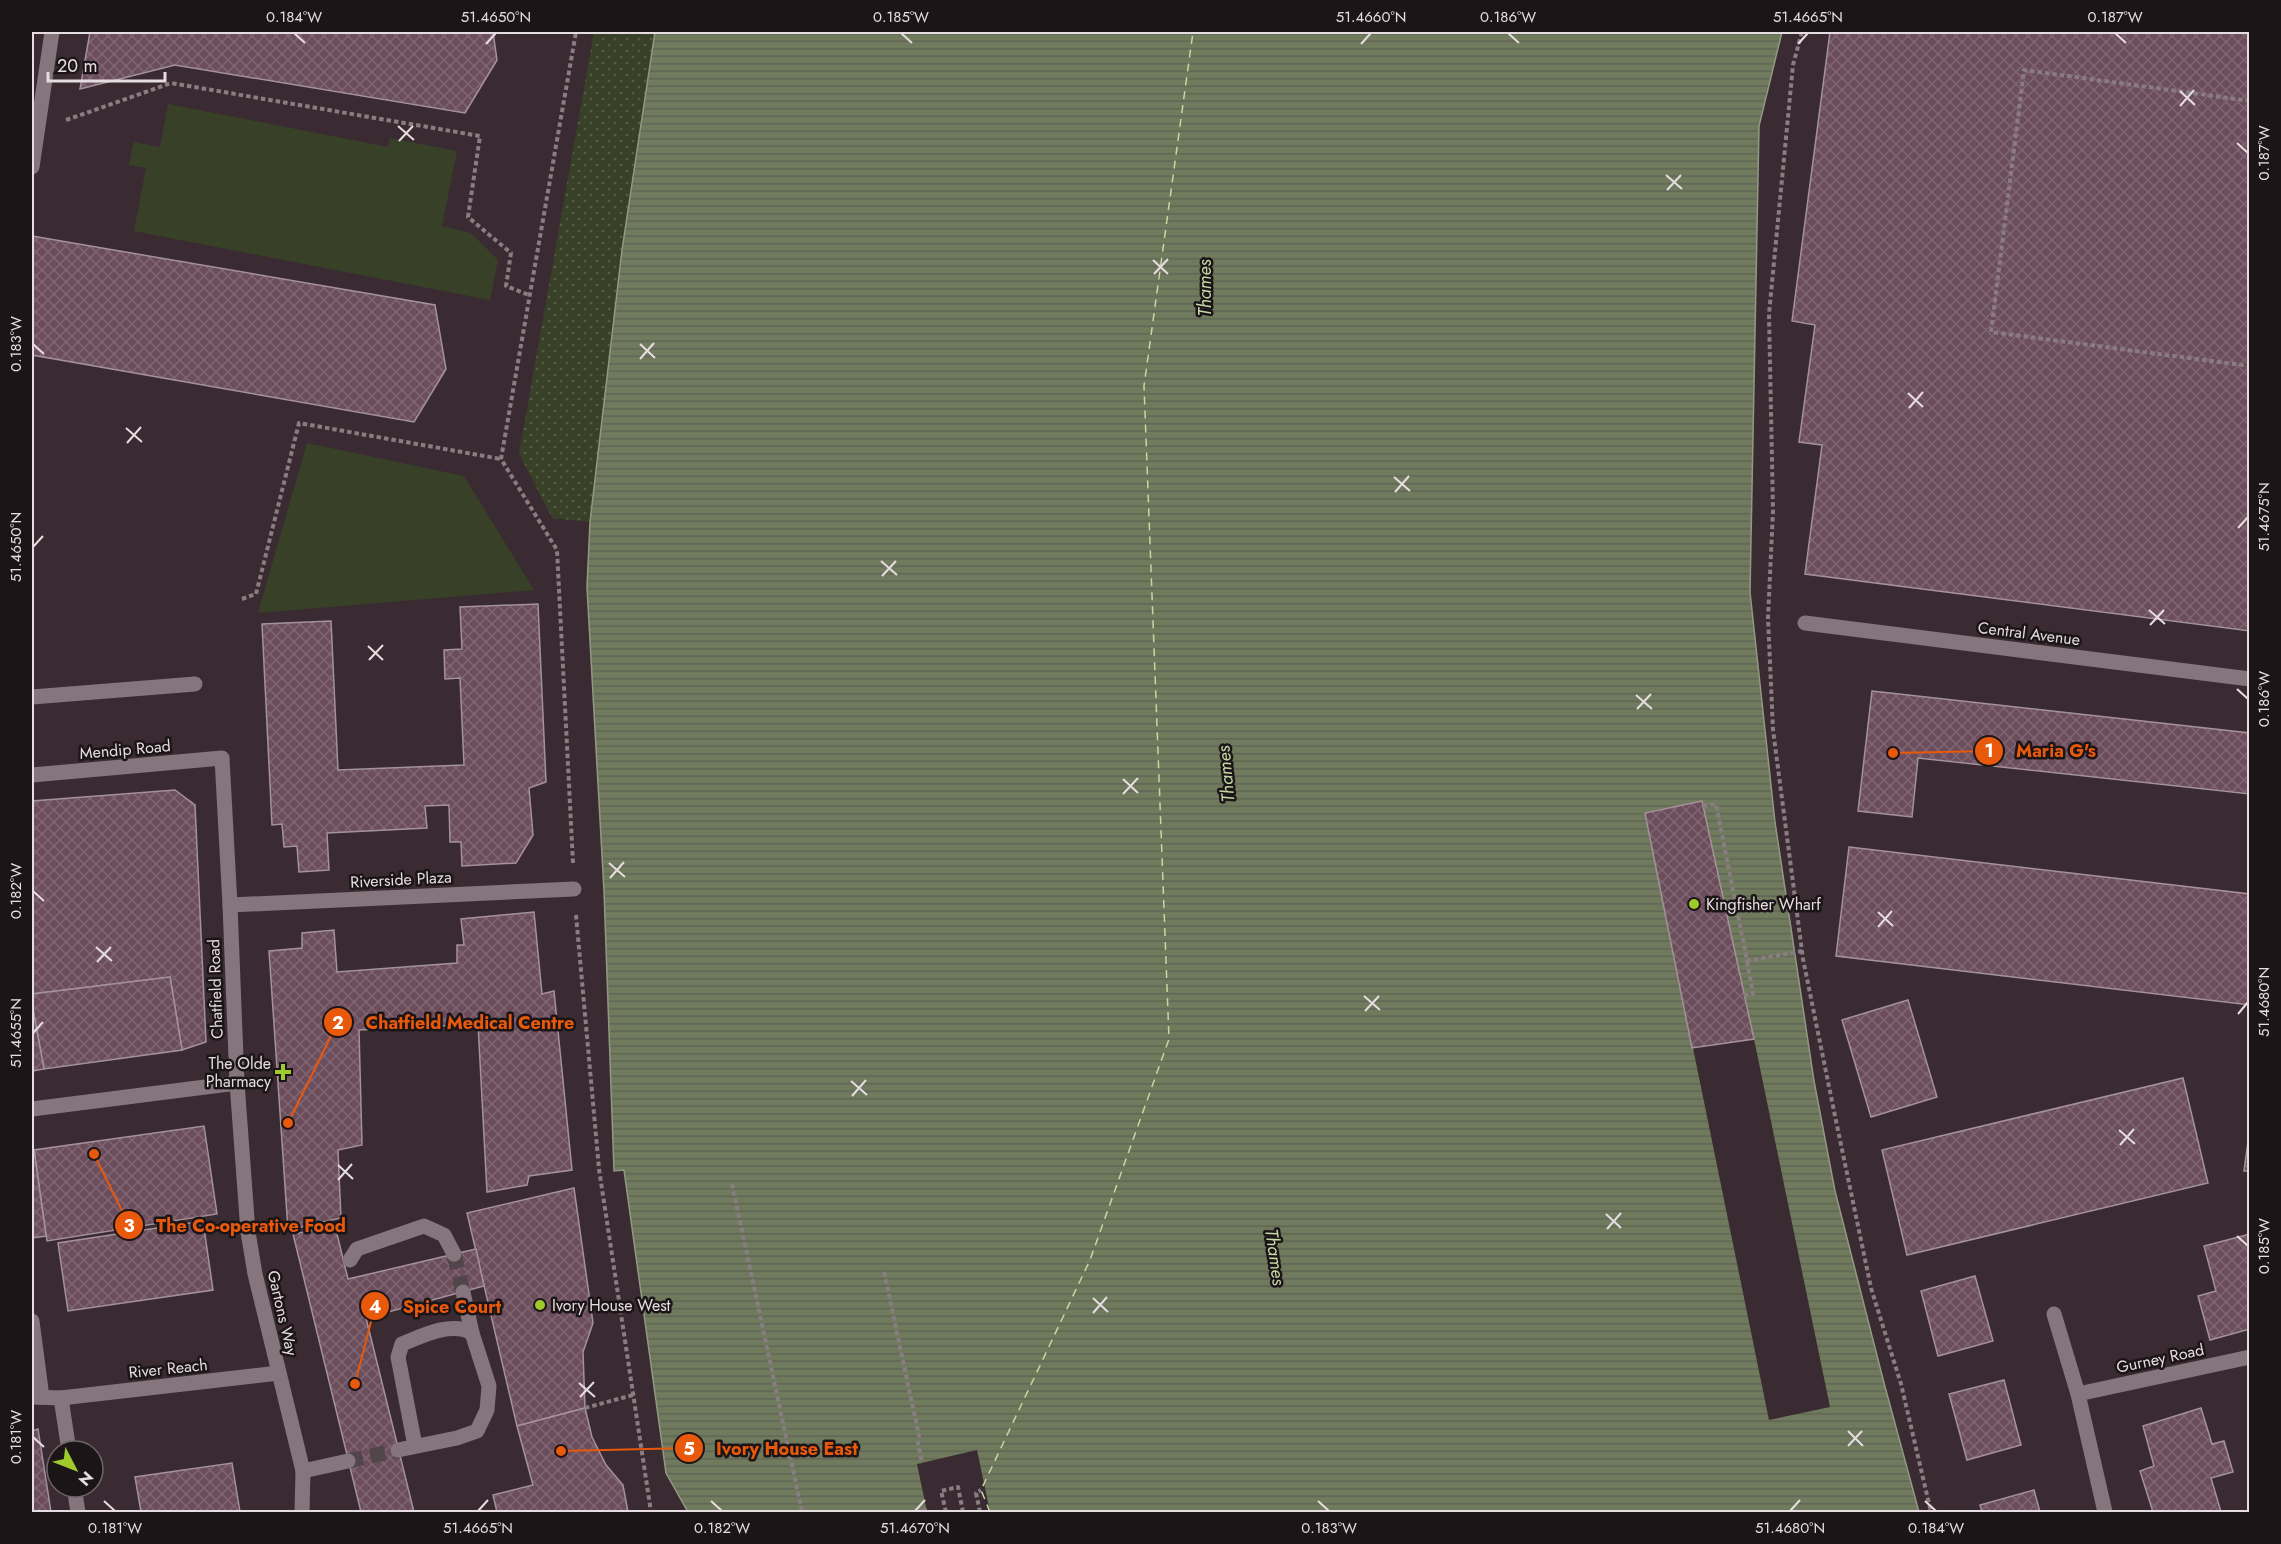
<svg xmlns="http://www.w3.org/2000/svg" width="2281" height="1544" font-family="Jost,sans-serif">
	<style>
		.park { fill: url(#park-dots) }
		.garden { fill: #384127 }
		.water { fill: url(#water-rules); stroke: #939885; stroke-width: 1.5 }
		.pier { fill: #392b31 }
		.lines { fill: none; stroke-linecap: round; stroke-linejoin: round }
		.ferry { stroke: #c5d8a2; stroke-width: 1.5; stroke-dasharray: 8 6; stroke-linecap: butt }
		.building { fill: url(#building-cross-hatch); stroke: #a4929a; stroke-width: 1.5 }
		.minor-tunnel { stroke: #53464b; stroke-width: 15; stroke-dasharray: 15 8; stroke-linecap: butt }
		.path { stroke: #897d82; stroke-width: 4; stroke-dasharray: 4.5 3; stroke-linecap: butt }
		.minor { stroke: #84767c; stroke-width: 15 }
		.ticks { fill: none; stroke: #e6dde1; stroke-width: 2 }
		.poi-dot { fill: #a0c92b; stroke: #1c1518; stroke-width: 2 }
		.labels { text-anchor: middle; stroke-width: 5; stroke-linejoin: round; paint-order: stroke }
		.street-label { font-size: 16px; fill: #e6dde1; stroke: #1c1518 }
		.poi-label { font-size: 16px; fill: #e6dde1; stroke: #1c1518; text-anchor: start }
		.water-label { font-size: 18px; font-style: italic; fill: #c5d8a2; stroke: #1c1518 }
		.leader { fill: none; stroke: #e8590c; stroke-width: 2 }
		.callout-dot { fill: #e8590c; stroke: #1c1518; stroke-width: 2 }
		.mark-label { font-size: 18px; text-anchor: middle; font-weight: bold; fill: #fff }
		.callout-label { font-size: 18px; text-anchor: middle; font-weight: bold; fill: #e8590c; stroke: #1c1518; stroke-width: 5; stroke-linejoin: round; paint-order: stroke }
		.neatline { fill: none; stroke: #e6dde1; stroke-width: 2 }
		.ticks-label { font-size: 15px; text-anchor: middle; fill: #e6dde1 }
	</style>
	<defs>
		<pattern id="park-dots" width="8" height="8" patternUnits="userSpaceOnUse" patternTransform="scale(1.5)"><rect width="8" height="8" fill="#384127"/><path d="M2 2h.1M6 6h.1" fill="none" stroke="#555c46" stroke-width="1.8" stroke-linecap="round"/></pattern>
		<pattern id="water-rules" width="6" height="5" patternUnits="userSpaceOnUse" patternTransform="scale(1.5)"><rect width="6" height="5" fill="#707b5e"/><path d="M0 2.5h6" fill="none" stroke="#5f6454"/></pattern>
		<pattern id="building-cross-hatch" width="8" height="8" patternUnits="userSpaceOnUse" patternTransform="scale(1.5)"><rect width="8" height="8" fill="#6b4d5b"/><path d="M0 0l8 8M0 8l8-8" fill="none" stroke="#806672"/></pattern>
	</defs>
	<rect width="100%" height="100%" fill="#392b31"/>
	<polygon class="park" points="594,32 656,32 590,522 552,518 519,454"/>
	<g class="garden">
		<polygon points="168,104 388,147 390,138 457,151 442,226 471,233 498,260 490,300 134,231 146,168 129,165 134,142 160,147"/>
		<polygon points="307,443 464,476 534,590 258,613"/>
	</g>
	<polygon class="water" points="655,32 1782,32 1759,126 1750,592 1775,822 1814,1081 1835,1191 1884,1383 1919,1512 688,1512 666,1473 624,1170 614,1171 604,891 587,587 590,522 622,250"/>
	<g class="pier">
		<polygon points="1702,801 1754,1039 1830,1407 1769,1420 1645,813"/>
		<polygon points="977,1450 990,1512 927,1512 917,1464"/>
	</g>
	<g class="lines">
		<polyline class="ferry" points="990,1512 981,1490 1090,1260 1169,1039 1144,386 1193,32"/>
	</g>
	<g class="building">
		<polygon points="90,32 493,32 497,60 465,113 175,65 80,89"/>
		<polygon points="1830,32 2250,32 2250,631 1805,574 1822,445 1799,442 1815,325 1792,321"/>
		<polygon points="32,236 435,305 446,369 414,422 32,355"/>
		<polygon points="538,604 546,782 529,788 533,835 516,863 462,866 461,842 450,842 449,805 425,806 427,828 327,833 329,870 299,872 297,846 284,847 282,824 272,825 262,624 331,621 338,770 464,765 460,678 445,679 444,650 462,649 460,607"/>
		<polygon points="1872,691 2250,733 2250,794 1918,758 1912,817 1858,811"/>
		<polygon points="175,790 195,805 206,1042 182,1050 170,977 32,994 32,801"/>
		<polygon points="1702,801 1754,1039 1692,1048 1645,813"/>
		<polygon points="1849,847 2250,894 2250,1005 1836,956"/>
		<polygon points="534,912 542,994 554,991 572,1170 529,1176 527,1185 487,1192 478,1024 359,1030 362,1145 338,1150 341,1218 288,1230 269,951 302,948 302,933 334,930 337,972 457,963 457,945 464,945 461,919"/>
		<polygon points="170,977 182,1050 44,1069 32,1004 32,994"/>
		<polygon points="1908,1000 1937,1097 1871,1117 1842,1020"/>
		<polygon points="32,1004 44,1069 32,1071"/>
		<polygon points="2183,1078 2208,1183 1907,1255 1882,1150"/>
		<polygon points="204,1126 217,1214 47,1241 34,1150"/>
		<polygon points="2250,1127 2250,1171 2244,1171"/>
		<polygon points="32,1150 34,1150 46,1236 32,1238"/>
		<polygon points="574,1188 593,1323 583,1352 585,1408 517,1426 467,1213"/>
		<polygon points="203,1221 213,1290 68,1311 58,1243"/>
		<polygon points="335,1226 348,1279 476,1249 484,1286 366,1318 414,1512 361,1512 293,1234"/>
		<polygon points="2250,1234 2250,1329 2210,1340 2198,1296 2216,1291 2204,1246"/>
		<polygon points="1975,1276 1993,1341 1938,1356 1921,1291"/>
		<polygon points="2004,1380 2021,1445 1967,1460 1949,1394"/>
		<polygon points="585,1408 592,1437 606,1465 623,1485 628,1512 497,1512 493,1495 533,1485 517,1426"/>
		<polygon points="2201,1408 2212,1444 2224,1441 2233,1472 2211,1478 2221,1512 2153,1512 2140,1471 2154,1466 2143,1426"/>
		<polygon points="38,1429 51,1512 32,1512 32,1431"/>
		<polygon points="232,1463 240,1512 141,1512 135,1477"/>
		<polygon points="2034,1490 2040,1512 1982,1512 1980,1505"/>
	</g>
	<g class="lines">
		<g class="minor-tunnel">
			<polyline points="454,1254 463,1292"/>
			<polyline points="348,1461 398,1450"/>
		</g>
		<g class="path">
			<polyline points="1802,32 1793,65 1769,314 1773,511 1768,618 1773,730 1803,959 1835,1116 1871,1288 1901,1384 1931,1512"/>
			<polyline points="2250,101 2024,70 1991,332 2250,366"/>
			<polyline points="66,120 171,83 480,136 468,217 511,253 506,286 529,295"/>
			<polyline points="242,599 256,594 299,423 501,459"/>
			<polyline points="1703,806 1716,804 1747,961 1802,951"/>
			<polyline points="573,863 557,550 501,459 576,32"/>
			<polyline points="576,915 599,1169 651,1512"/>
			<polyline points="1744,995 1753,994 1747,961"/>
			<polyline points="732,1184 802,1512"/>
			<polyline points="884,1272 919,1436 918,1443 922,1463"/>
			<polyline points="585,1408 633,1395"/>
			<polyline points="915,1512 927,1510"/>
			<polyline points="946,1512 941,1491 958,1487 963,1512"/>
			<polyline points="980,1512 976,1493 981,1490"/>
		</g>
		<g class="minor">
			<polyline points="32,167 52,32"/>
			<polyline points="1805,623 2250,679"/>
			<polyline points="32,697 195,684"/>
			<polyline points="32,775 222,758 230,905 237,1083 32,1109"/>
			<polyline points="230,905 574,889"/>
			<polyline points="237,1083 248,1232 255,1274 303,1471 302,1512"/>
			<polyline points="350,1260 357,1249 424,1226 444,1235 454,1254"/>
			<polyline points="463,1292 472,1333"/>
			<polyline points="2054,1314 2078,1394 2105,1512"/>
			<polyline points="32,1321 42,1397"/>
			<polyline points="2078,1394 2250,1357"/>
			<polyline points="32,1397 61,1398 279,1373"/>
			<polyline points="61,1398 69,1451"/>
			<path d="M398,1450L457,1438L477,1431L487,1410L489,1386L472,1333C451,1321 422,1336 402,1344L398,1357L415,1446"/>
			<polyline points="303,1471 348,1461"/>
			<polyline points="74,1487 78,1512"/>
		</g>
	</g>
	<path class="ticks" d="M294,33L305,43M901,33L912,43M1508,33L1519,43M2115,33L2126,43M486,44L496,33M1361,44L1371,33M1798,44L1808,33M2180,91L2195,105M2180,106L2194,90M398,126L414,140M399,141L413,126M2237,143L2248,153M1666,175L1682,189M1667,190L1681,175M1153,260L1168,274M1154,274L1168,259M33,344L44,354M640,344L655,358M640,359L654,343M1908,393L1923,407M1909,408L1923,392M126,428L142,442M127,443L141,427M1394,477L1410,491M1395,492L1409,476M2238,528L2248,517M33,547L43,536M881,561L897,575M882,576L896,561M2149,610L2165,624M2150,625L2164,610M368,646L383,660M369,660L383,645M2237,689L2248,699M1636,695L1652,709M1637,709L1651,694M1123,779L1138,793M1123,794L1138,778M609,863L625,877M610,878L624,862M33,891L44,901M1878,912L1893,926M1878,927L1892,911M96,947L112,961M97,962L111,947M1364,996L1380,1010M1365,1011L1379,996M2238,1014L2248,1002M33,1033L43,1022M851,1081L867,1095M852,1096L866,1080M2119,1130L2135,1144M2120,1145L2134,1129M338,1165L353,1179M338,1180L352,1164M1606,1214L1621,1228M1607,1229L1621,1213M2237,1236L2248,1246M1093,1298L1108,1312M1093,1313L1107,1297M579,1383L595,1397M580,1397L594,1382M1848,1431L1863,1446M33,1437L44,1447M1848,1446L1862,1431M104,1501L115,1511M711,1501L722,1511M1318,1501L1329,1511M1925,1501L1936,1511M478,1511L488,1500M915,1511L925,1500M1790,1511L1800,1500"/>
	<g class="poi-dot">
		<circle cx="1694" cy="904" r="6"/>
		<path d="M280 1063h6v6h6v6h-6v6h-6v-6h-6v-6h6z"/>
		<circle cx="540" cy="1305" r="6"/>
	</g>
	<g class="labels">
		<g class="street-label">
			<text transform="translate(2029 633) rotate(7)" y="6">Central Avenue</text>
			<text transform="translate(125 749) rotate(-5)" y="6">Mendip Road</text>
			<text transform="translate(401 879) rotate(-3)" y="6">Riverside Plaza</text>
			<text transform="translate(215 989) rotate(-92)" y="6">Chatfield Road</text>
			<text transform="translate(283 1313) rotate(77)" y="6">Gartons Way</text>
			<text transform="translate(2160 1358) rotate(-12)" y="6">Gurney Road</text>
			<text transform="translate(168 1368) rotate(-6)" y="6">River Reach</text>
		</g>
		<g class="poi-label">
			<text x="1706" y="910">Kingfisher Wharf</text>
			<text x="271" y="1069" text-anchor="end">The Olde<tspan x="271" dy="18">Pharmacy</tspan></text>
			<text x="552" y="1311">Ivory House West</text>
		</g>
		<g class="water-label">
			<text transform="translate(1205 288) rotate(-90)" y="6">Thames</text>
			<text transform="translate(1226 774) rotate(-95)" y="6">Thames</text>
			<text transform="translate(1275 1257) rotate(82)" y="6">Thames</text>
		</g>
	</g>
	<path class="leader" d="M1893 753L1989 751M288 1123L338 1022M94 1154L129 1225M355 1384L375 1306M561 1451L689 1448"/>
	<g class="callout-dot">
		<circle cx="1893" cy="753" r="6"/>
		<circle cx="288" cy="1123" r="6"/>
		<circle cx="94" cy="1154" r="6"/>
		<circle cx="355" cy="1384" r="6"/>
		<circle cx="561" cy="1451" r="6"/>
		<circle cx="1989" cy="751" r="15"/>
		<circle cx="338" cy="1022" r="15"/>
		<circle cx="129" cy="1225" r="15"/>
		<circle cx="375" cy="1306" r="15"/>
		<circle cx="689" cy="1448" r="15"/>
	</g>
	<g class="mark-label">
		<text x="1989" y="757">1</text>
		<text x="338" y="1029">2</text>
		<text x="129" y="1232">3</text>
		<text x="375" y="1313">4</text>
		<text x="689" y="1455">5</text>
	</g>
	<g class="callout-label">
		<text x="2056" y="757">Maria G's</text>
		<text x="470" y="1029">Chatfield Medical Centre</text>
		<text x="251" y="1232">The Co-operative Food</text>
		<text x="452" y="1313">Spice Court</text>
		<text x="787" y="1455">Ivory House East</text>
	</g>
	<rect width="2281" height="1544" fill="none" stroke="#1c1518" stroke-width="66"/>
	<g transform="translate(75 1469) rotate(132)"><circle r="28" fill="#1c1518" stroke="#6d6568" stroke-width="1.5"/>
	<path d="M0-4.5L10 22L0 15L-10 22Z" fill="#a0c92b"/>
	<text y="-9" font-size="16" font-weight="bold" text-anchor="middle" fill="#e6dde1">N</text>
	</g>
	<path d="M48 72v9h117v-9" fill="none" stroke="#e6dde1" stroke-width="3"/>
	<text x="57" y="72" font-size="18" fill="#e6dde1" stroke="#1c1518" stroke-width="4.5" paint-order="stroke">20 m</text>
	<rect x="33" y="33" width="2215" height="1478" class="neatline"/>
	<g class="ticks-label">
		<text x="294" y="22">0.184°W</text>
		<text x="496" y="22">51.4650°N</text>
		<text x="901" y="22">0.185°W</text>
		<text x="1371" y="22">51.4660°N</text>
		<text x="1508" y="22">0.186°W</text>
		<text x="1808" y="22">51.4665°N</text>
		<text x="2115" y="22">0.187°W</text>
		<text transform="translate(2264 153) rotate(-90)" y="5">0.187°W</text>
		<text transform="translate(16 344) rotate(-90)" y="5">0.183°W</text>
		<text transform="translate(2264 517) rotate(-90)" y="5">51.4675°N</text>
		<text transform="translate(16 547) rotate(-90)" y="5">51.4650°N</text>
		<text transform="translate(2264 699) rotate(-90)" y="5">0.186°W</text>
		<text transform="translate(16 891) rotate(-90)" y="5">0.182°W</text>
		<text transform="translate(2264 1002) rotate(-90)" y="5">51.4680°N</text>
		<text transform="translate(16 1033) rotate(-90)" y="5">51.4655°N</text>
		<text transform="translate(2264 1246) rotate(-90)" y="5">0.185°W</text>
		<text transform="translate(16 1437) rotate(-90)" y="5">0.181°W</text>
		<text x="115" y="1533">0.181°W</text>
		<text x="478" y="1533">51.4665°N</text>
		<text x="722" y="1533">0.182°W</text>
		<text x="915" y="1533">51.4670°N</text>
		<text x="1329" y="1533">0.183°W</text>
		<text x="1790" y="1533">51.4680°N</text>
		<text x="1936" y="1533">0.184°W</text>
	</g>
</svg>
